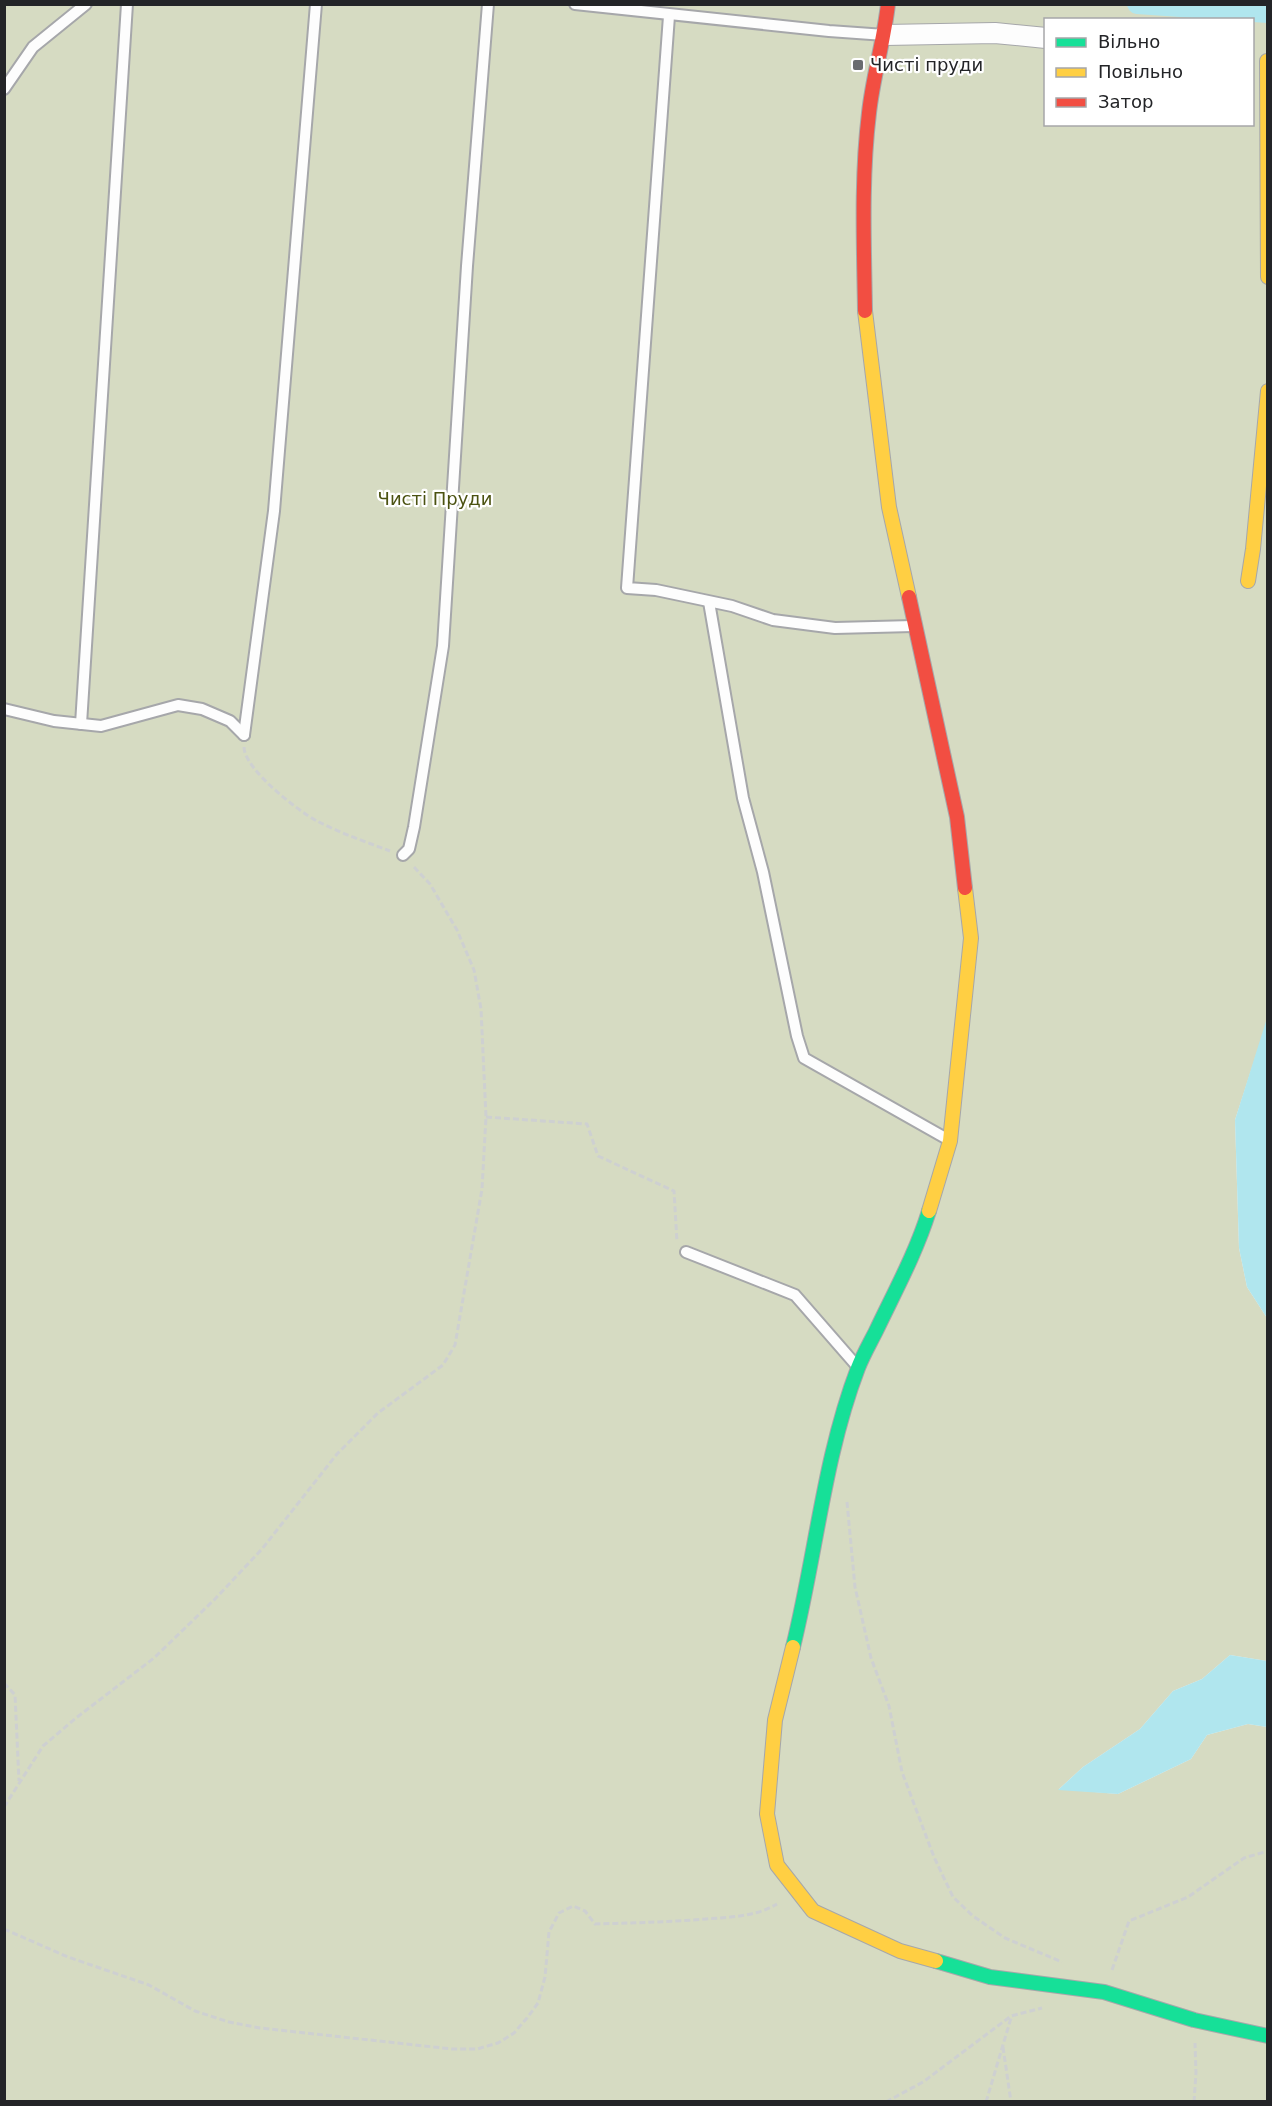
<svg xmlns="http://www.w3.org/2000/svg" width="1272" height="2106" font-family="'DejaVu Sans',sans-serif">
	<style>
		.green { fill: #d6dbc2; fill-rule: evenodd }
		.water { fill: #b0e6ee }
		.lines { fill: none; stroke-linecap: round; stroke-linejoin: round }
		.canal { stroke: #b0e6ee; stroke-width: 20 }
		.lane-casing { stroke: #a6a7aa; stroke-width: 14 }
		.street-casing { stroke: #a6a7aa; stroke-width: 22 }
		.fast-casing { stroke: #a6a7aa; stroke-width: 16 }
		.slow-casing { stroke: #a6a7aa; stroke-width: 16 }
		.jam-casing { stroke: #a6a7aa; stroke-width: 16 }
		.path { stroke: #ced0d1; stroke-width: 3; stroke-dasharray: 6 3; stroke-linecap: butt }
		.lane { stroke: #fdfdfd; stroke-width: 10 }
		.street { stroke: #fdfdfd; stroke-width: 20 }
		.fast { stroke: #16e098; stroke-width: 14 }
		.slow { stroke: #ffcf43; stroke-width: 14 }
		.jam { stroke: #f24e42; stroke-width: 14 }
		.poi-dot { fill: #6a6c6f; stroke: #fff; stroke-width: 2 }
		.labels { text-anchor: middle; stroke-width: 4.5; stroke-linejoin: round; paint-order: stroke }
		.poi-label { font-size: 18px; fill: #232427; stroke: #fff; text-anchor: start }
		.park-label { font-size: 18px; fill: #4b5211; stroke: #fff }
	</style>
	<rect width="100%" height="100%" fill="#eff1f4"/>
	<path class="green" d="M4,5H1267L1268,1018L1235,1120L1239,1248L1247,1287L1267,1318V1661L1230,1655L1202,1679L1173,1691L1140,1729L1083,1767L1059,1789L1118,1794L1191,1759L1207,1735L1248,1724L1267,1727V2101H5ZM1046,20H1252V124H1046Z"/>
	<g class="water">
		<polygon points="1267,1018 1267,1318 1247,1287 1239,1248 1235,1120"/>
		<polygon points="1230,1655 1267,1661 1267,1727 1248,1724 1207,1735 1191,1759 1118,1794 1058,1790 1083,1767 1140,1729 1173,1691 1202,1679"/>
	</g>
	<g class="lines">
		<polyline class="canal" points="1137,4 1268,13"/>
		<g class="lane-casing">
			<g id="lane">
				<polyline points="575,4 829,31 885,35"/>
				<polyline points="669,16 627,588 656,590 732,606 773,620 835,628 913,626"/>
				<polyline points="4,89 33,47 86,4"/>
				<polyline points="709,602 743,798 763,872 797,1036 804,1058 949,1140"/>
				<polyline points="4,709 54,721 101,726 178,705 202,709 230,721 244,735"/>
				<polyline points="81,724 127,4"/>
				<polyline points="244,735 274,511 316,4"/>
				<polyline points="403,855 409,849 414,827 443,646 467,266 488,4"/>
				<polyline points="686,1252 795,1295 856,1365"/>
			</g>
		</g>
		<g class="street-casing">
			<polyline id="street" points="885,35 995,33 1046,38"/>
		</g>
		<g class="fast-casing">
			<g id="fast">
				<path d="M793,1647C816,1554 824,1457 858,1368C863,1355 870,1343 876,1331C895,1291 916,1253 929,1211"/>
				<polyline points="936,1961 990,1977 1104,1992 1194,2020 1268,2036"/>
			</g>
		</g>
		<g class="slow-casing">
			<g id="slow">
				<polyline points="1267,61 1268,277"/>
				<polyline points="865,311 889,507 909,597"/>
				<polyline points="1248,581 1253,549 1268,391"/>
				<polyline points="929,1211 950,1141 971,938 965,888"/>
				<polyline points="793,1647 775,1720 767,1814 777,1865 813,1911 900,1951 936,1961"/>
			</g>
		</g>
		<g class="jam-casing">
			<g id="jam">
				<path d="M865,311C864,245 861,178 869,113C873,76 884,41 888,4"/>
				<polyline points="909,597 957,817 965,888"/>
			</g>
		</g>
		<g class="path">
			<path d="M244,747C244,769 298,811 317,821C340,833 366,842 390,851"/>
			<polyline points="486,1117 587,1124 598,1156 674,1191 677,1242"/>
			<polyline points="847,1502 855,1587 871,1658 889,1706 902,1772 934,1857 953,1897 973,1916 1005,1938 1062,1962"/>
			<polyline points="4,1683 15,1695 19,1781"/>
			<polyline points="4,1807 43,1746 76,1718 154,1658 215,1599 262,1549 337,1454 378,1413 443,1365 455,1345 482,1189 486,1117 481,1009 474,970 457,930 430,884 413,866"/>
			<path d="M4,1929L68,1957L149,1985L195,2011L229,2022L260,2028L452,2049H477L498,2043L514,2033L527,2018L538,2003L545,1977L549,1932L559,1913L573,1906L585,1911L595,1924C632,1923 669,1922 706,1919C730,1917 755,1917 777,1904"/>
			<polyline points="1112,1970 1129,1921 1188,1897 1244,1858 1268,1851"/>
			<polyline points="1003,2047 1011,2102"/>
			<polyline points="886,2102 923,2082 1011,2016 1042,2008"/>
			<polyline points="986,2102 1011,2018"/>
			<polyline points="1194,2102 1196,2073 1195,2043"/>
		</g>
		<use href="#lane" class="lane"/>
		<use href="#street" class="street"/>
		<use href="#fast" class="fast"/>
		<use href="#slow" class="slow"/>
		<use href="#jam" class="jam"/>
	</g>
	<rect class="poi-dot" x="852" y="59" width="12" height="12" rx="3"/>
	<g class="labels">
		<g class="poi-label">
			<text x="870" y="71">Чисті пруди</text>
		</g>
		<g class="park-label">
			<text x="435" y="505">Чисті Пруди</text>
		</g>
	</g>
	<rect width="1272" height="2106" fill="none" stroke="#232427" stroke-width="12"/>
	<rect x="1044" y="18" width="210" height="108" fill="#ffffff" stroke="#a7a7a9" stroke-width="1.5"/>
	<rect x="1056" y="38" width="30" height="9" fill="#16e098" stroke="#a7a7a9" stroke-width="1.5"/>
	<text x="1098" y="48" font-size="18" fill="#232427">Вільно</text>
	<rect x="1056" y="68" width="30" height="9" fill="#ffcf43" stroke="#a7a7a9" stroke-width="1.5"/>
	<text x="1098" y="78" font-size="18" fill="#232427">Повільно</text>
	<rect x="1056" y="98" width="30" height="9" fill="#f24e42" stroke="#a7a7a9" stroke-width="1.5"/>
	<text x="1098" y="108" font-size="18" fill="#232427">Затор</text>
</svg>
